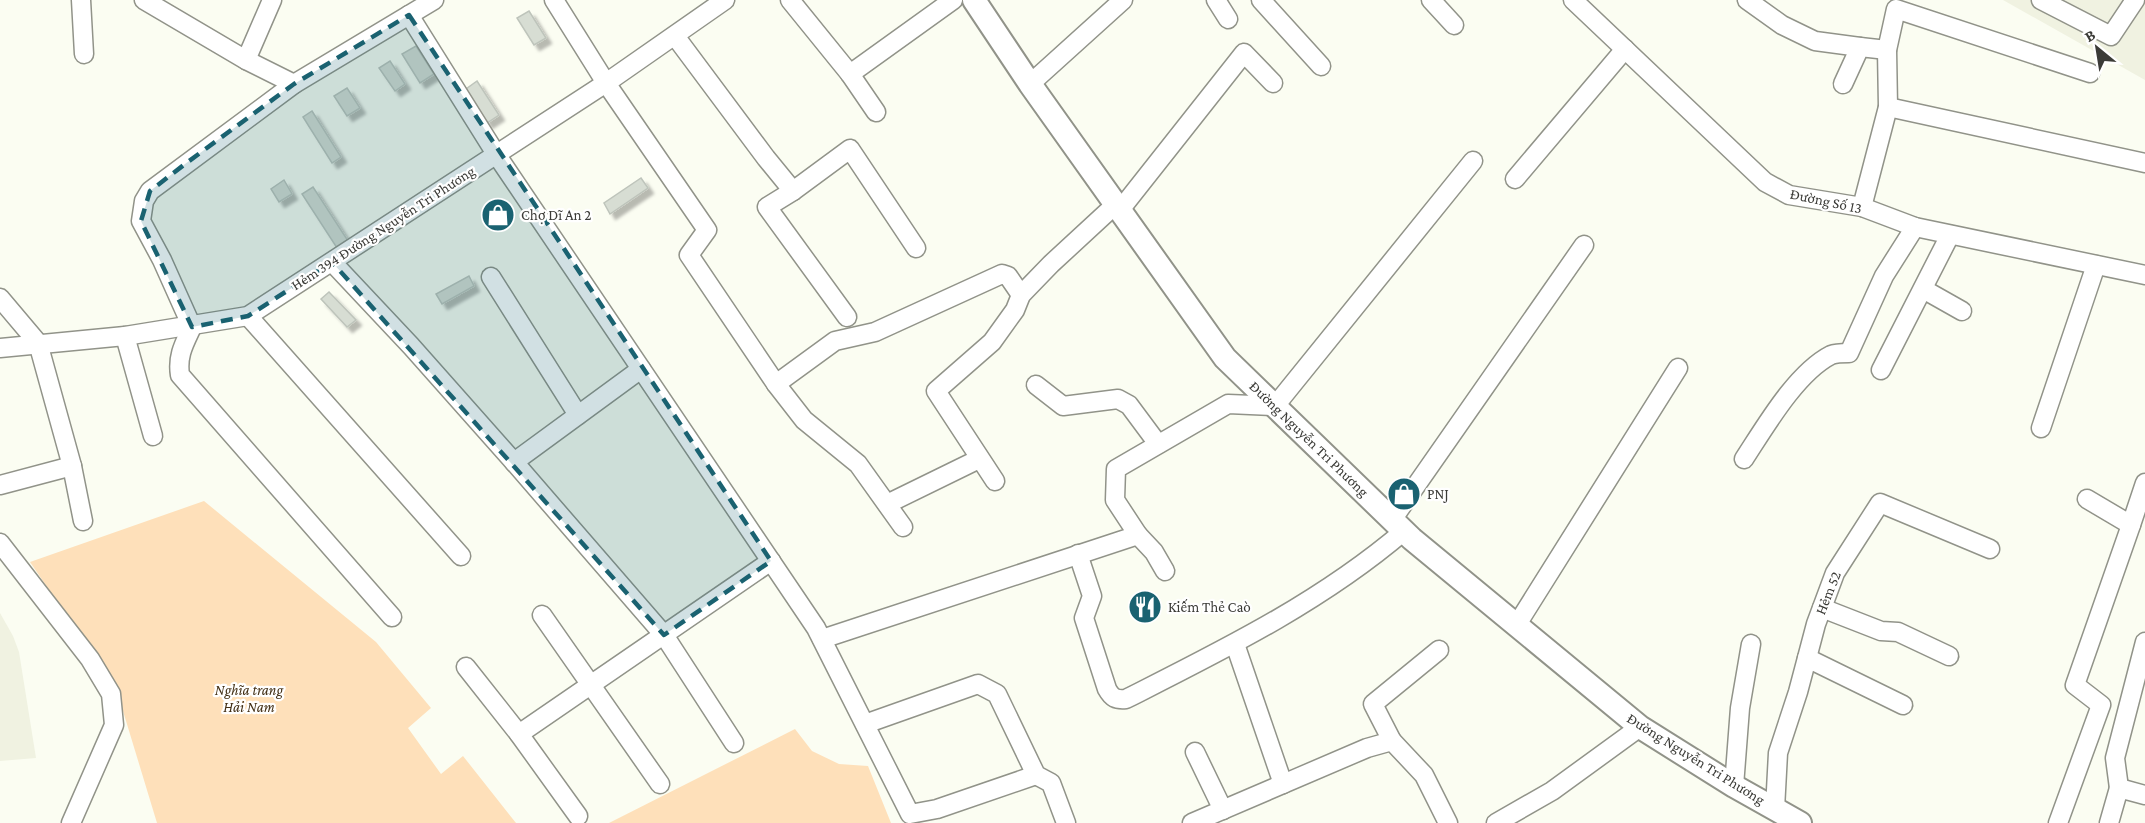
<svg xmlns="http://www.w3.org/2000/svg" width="2145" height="823" font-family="'Crimson Pro',serif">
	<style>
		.built { fill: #f0f2e1 }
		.green { fill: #fee0ba }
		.building { fill: #d7ddd3; stroke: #bec4bb; stroke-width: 1.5; filter: url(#shadow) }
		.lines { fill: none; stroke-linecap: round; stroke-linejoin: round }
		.minor-casing { stroke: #919389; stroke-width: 21 }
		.major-casing { stroke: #919389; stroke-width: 26 }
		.minor { stroke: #fff; stroke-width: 18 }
		.major { stroke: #fff; stroke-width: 22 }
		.marked { fill: #1a6271; fill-opacity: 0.2; stroke: #1a6271; stroke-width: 4.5; stroke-dasharray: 12 8; stroke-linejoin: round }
		.labels { text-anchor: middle; stroke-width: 4.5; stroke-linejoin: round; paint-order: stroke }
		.street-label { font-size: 15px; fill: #3b3b37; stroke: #fff }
		.poi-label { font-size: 15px; fill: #3b3b37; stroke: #fff; text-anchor: start }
		.park-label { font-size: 15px; font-style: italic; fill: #422f15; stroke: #fff }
	</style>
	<defs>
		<filter id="shadow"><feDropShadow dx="5.5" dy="5.5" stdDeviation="1.5" flood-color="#0004"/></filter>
	</defs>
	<rect width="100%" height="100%" fill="#fbfdf2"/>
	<g class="built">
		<polygon points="2003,0 2145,0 2145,80"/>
		<polygon points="0,613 13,636 19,652 36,758 0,761"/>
	</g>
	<g class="green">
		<polygon points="204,501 376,642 431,708 408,728 441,774 463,756 516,823 157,823 116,688 30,562"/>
		<polygon points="795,729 812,751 839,764 868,766 891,823 609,823"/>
	</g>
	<g class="building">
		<polygon points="529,11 546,38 534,45 517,18"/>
		<polygon points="416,46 434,74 420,83 402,54"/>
		<polygon points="390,61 405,84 395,91 379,68"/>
		<polygon points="477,81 499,115 487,123 466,89"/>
		<polygon points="347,88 360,108 347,116 334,96"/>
		<polygon points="312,111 341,157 332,163 303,117"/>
		<polygon points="641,178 648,188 610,214 604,203"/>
		<polygon points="284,180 292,194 279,202 271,189"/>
		<polygon points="313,187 350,244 339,251 302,194"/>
		<polygon points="469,276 474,286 442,304 436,294"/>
		<polygon points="329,292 356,320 347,327 321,299"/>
	</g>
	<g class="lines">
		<g class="minor-casing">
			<g id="minor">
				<polyline points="81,0 84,54"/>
				<polyline points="144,0 246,60 294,84"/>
				<polyline points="554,0 606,83 707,230 689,255 776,384 804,420 858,464 903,527"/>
				<polyline points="790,0 850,74 876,112"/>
				<polyline points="1216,0 1228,19"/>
				<polyline points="1261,0 1321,66"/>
				<polyline points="1431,0 1454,25"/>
				<polyline points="1573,0 1765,182 1789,195 1862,207 1915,227 2145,275"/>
				<polyline points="1747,0 1782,25 1815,41 1860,47"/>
				<polyline points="2041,0 2111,36 2135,0"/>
				<polyline points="409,15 496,154 816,628 910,814 937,809 1036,775"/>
				<polyline points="675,36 766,158 793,191 767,207 847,317"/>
				<polyline points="246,60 272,0"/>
				<polyline points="850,74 953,0"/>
				<polyline points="1030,84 1123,0"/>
				<polyline points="1843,84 1860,47 1887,50"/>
				<polyline points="1888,107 2145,163"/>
				<polyline points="1515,179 1625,49"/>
				<polyline points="793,191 850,149 916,248"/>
				<polyline points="1862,207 1888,107 1887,50 1896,9 2090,73"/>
				<polyline points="1120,210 1244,53 1273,83"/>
				<polyline points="332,262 411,346 514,462"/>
				<polyline points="491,277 578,415"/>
				<polyline points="1923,289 1962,311"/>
				<polyline points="0,298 38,343 72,466 83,521"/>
				<polyline points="248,316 461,556"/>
				<polyline points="125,336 153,436"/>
				<polyline points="0,348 125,336 248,316 606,83 725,0"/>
				<polyline points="641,369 514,462 664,635 734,743"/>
				<polyline points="1881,370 1950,235"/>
				<polyline points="776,384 835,341 875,332 1002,274 1008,276 1021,295"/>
				<polyline points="1036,385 1063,406 1118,399 1129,405 1158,444"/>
				<polyline points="2041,428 2096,265"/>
				<path d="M1744,459C1765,427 1796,373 1831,355C1836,353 1843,353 1849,353L1884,276L1915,227"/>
				<polyline points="995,481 936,391 992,342 1015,310 1021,295 1051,264 1116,204"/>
				<polyline points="0,485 72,466"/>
				<polyline points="887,504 979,459"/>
				<polyline points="1392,520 1584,245"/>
				<polyline points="2131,525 2145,483"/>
				<polyline points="1138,535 1154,552 1165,571"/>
				<polyline points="0,543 90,659 111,694 114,725 71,823"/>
				<path d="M1078,554L1092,596L1084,618L1107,689C1112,698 1116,700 1126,699C1223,650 1321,602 1404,531"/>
				<polyline points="1822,608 1881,631 1898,632 1949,656"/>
				<polyline points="542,615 660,784"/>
				<path d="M392,617L180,375C177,356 184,344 192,327L162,260L141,221L144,201L150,191L294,84L434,0"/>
				<polyline points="1516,626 1678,368"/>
				<polyline points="822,639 1138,535 1115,500 1116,469 1228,404 1275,406 1473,161"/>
				<polyline points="1235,644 1283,784"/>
				<polyline points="1807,658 1903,705"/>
				<polyline points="466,667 519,734 578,816"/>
				<polyline points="865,724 978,684 997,694 1036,775 1051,783 1066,823"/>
				<polyline points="519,734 771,561"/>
				<polyline points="1392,741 1373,704 1439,650"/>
				<polyline points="1195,752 1223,810"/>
				<polyline points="1734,786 1740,708 1751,644"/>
				<polyline points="2119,788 2115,758 2145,642"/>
				<polyline points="1775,809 1778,753 1798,692 1816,624 1835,573 1880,503 1990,549"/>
				<polyline points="1192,823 1367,748 1392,741 1424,775 1448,823"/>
				<polyline points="1496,823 1552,791 1640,727"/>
				<polyline points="2058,823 2101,705 2075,685 2131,525 2087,499"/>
				<polyline points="2109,823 2119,788 2145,795"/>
			</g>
		</g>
		<g class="major-casing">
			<polyline id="major" points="974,0 1030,84 1225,358 1412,539 1640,727 1734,786 1800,823"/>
		</g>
		<use href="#minor" class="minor"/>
		<use href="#major" class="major"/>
	</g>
	<path class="marked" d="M409,15L771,561L664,635L332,262L248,316L192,327L141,221L150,191L185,164L294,84Z"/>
	<defs>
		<g id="shop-disc" transform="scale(1.725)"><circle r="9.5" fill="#1a6271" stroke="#fff"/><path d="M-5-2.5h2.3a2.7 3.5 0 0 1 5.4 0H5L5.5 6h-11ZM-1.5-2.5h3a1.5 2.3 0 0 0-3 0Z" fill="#fff"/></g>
		<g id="restaurant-disc" transform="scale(1.725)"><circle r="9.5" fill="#1a6271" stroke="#fff"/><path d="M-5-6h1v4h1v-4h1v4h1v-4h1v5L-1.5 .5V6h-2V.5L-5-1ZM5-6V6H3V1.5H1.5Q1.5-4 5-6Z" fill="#fff"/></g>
	</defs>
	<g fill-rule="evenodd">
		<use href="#shop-disc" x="498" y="215"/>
		<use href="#shop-disc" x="1404" y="494"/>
		<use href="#restaurant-disc" x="1145" y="607"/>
	</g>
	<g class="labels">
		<g class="street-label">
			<text transform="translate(1826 201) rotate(12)" y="5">Đường Số 13</text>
			<text transform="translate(383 228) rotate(-33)" y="5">Hẻm 394 Đường Nguyễn Tri Phương</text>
			<text transform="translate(1309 439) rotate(44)" y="5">Đường Nguyễn Tri Phương</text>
			<text transform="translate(1828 593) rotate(-68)" y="5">Hẻm 52</text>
			<text transform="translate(1696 759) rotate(32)" y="5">Đường Nguyễn Tri Phương</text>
		</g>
		<g class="poi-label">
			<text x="521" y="220">Chợ Dĩ An 2</text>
			<text x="1427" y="499">PNJ</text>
			<text x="1168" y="612">Kiếm Thẻ Caò</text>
		</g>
		<g class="park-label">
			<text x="249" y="695">Nghĩa trang<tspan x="249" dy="17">Hải Nam</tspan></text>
		</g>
	</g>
	<g transform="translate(2097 48) rotate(330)" stroke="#ffffff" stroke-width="4.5" paint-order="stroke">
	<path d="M0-4.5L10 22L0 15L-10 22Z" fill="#3b3b37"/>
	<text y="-9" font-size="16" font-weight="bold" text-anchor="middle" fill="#3b3b37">B</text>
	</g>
</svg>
